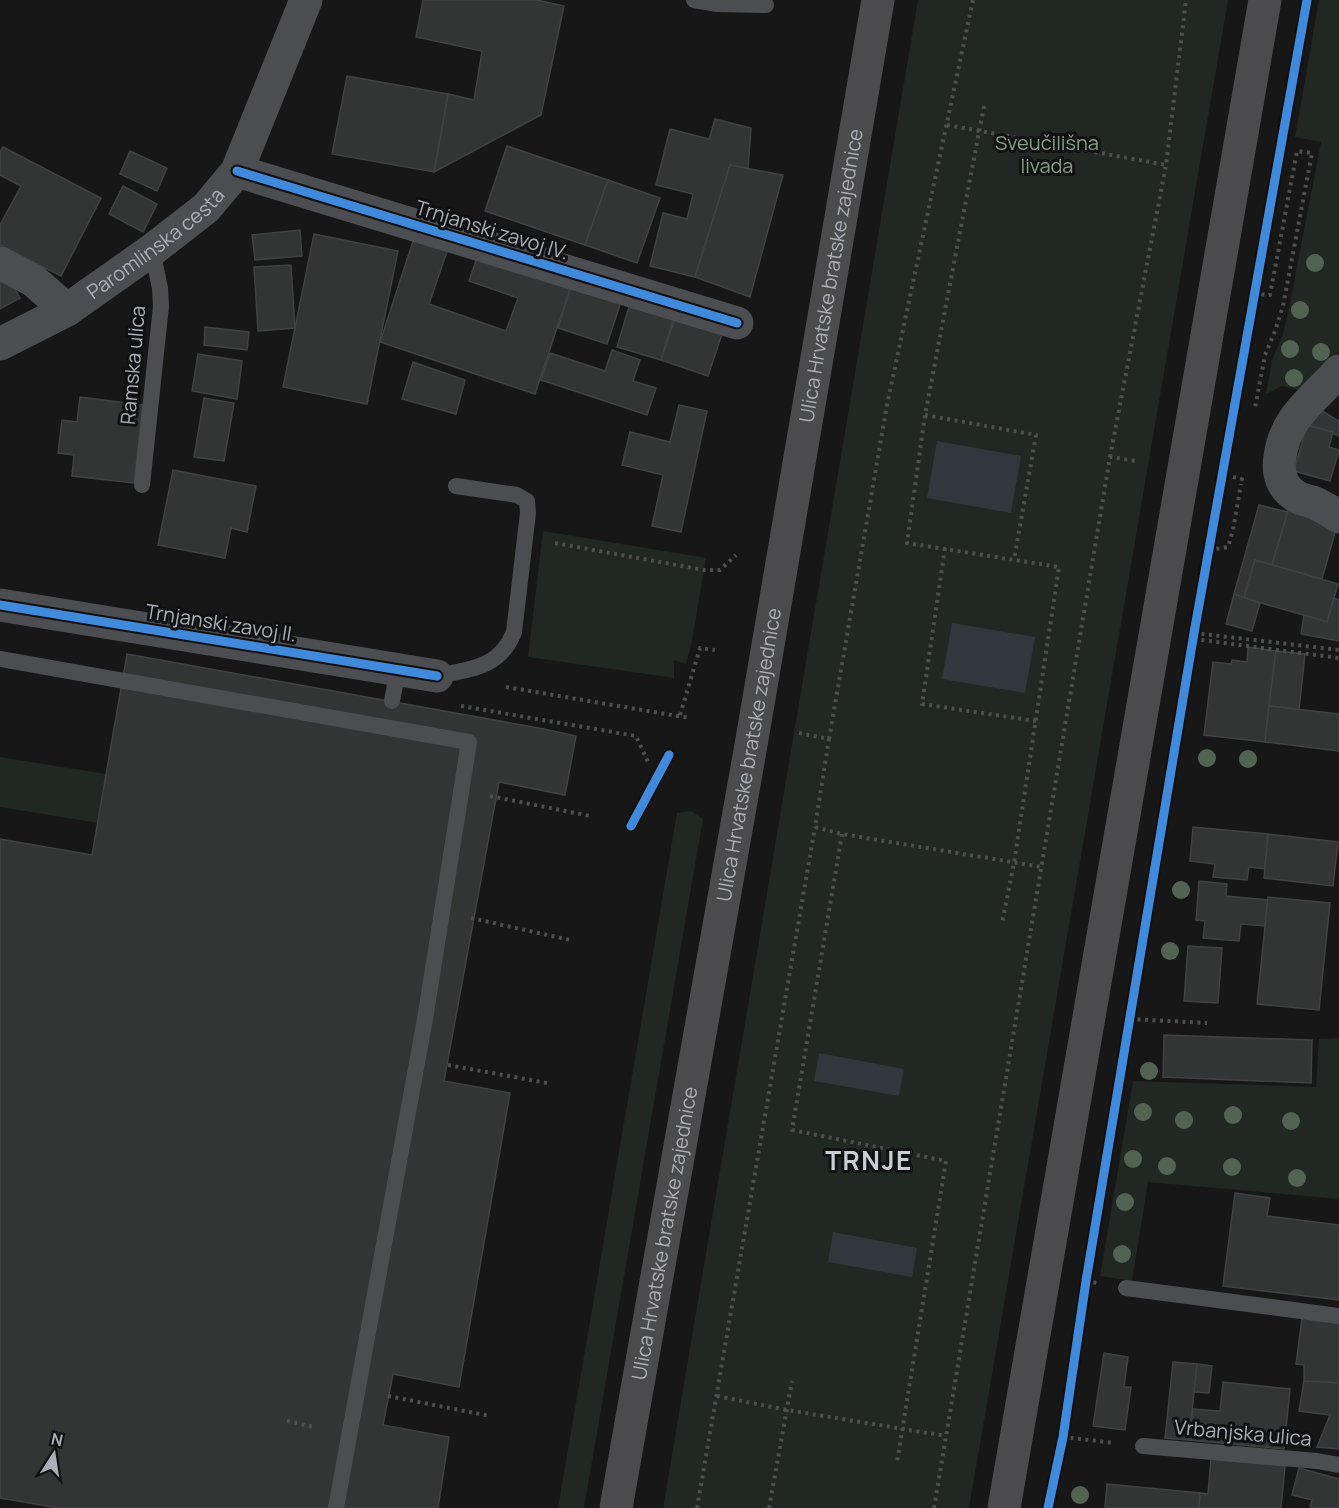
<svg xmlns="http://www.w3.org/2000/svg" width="1339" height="1508" font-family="Manrope,sans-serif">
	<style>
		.green { fill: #212722 }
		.water { fill: #30383d }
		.building { fill: #333434; stroke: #404143; stroke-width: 1.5 }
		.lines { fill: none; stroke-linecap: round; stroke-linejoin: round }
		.path { stroke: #4d4e50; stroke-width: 4; stroke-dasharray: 3 4.5; stroke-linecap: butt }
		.service { stroke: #4c4d50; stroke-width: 16 }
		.minor { stroke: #4c4d50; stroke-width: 33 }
		.secondary { stroke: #4b4b4d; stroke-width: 33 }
		.cycleway-casing { stroke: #111113; stroke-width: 13 }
		.cycleway { stroke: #408adc; stroke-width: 9 }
		.tree { fill: #526253 }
		.labels { text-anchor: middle; stroke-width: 6; stroke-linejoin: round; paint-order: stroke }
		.park-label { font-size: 20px; fill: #839f84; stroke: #111113 }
		.street-label { font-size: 20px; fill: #aaaeb6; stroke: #111113 }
		.district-label { font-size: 26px; font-weight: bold; letter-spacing: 1.5px; fill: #cacdd3; stroke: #111113 }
	</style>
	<rect width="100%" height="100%" fill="#171717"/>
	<g class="green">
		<polygon points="918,0 1228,0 969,1508 663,1508"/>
		<polygon points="1319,0 1339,0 1339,351 1299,390 1282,386 1266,394 1272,360 1283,334 1289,308 1321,142 1295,137"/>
		<polygon points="543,531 706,558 692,641 686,664 674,660 674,678 528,657"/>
		<polygon points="0,757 106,774 98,823 0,807"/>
		<polygon points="691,811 703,819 584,1508 558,1508 677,813"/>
		<polygon points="1339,1038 1339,1199 1148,1182 1132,1281 1100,1276 1133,1081 1316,1087 1319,1039"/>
	</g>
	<g class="water">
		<polygon points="937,441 1021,456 1011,513 927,498"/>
		<polygon points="952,623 1035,637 1025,693 942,679"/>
		<polygon points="819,1053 904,1069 899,1096 814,1081"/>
		<polygon points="833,1232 917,1248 912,1277 828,1262"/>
	</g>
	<g class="building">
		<polygon points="423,0 537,0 564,6 541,115 434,172 448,94 474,100 482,51 416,37"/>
		<polygon points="347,76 448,94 434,172 332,154"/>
		<polygon points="715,119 751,128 748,169 730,165 695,277 650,266 663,213 687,219 693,194 656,185 670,129 709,139"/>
		<polygon points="507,146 608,180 585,245 485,211"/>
		<polygon points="3,147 101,198 61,276 0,245 0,225 21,186 0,175 0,152"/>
		<polygon points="130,151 167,168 157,191 120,174"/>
		<polygon points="730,165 783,175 750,297 695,277"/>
		<polygon points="608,180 660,198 637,263 585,245"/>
		<polygon points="123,186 157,204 143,232 109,214"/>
		<polygon points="417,229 451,240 429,304 506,331 518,298 469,281 479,251 572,283 535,394 380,342"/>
		<polygon points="300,230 302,256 255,260 252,235"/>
		<polygon points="314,234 398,251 367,404 283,387"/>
		<polygon points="291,265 295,328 258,331 254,267"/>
		<polygon points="4,270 20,298 0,309 0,272"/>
		<polygon points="572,283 622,299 607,344 558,328"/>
		<polygon points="631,300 675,313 661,360 617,347"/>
		<polygon points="676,315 723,331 708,376 661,360"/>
		<polygon points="205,327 249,332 247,350 204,345"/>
		<polygon points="612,350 640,360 633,381 656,388 647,415 541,380 550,353 605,371"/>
		<polygon points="198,354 242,361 237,399 192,391"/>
		<polygon points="413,362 465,380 456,414 402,399"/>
		<polygon points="80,397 143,405 134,483 72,476 74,455 58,453 62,420 77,422"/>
		<polygon points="204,398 234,403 224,461 194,457"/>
		<polygon points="679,405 707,411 681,532 652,526 663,475 622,465 630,432 670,442"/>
		<polygon points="1317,408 1339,421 1339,436 1307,425"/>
		<polygon points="1307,425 1333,432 1329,447 1339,450 1330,481 1294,471"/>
		<polygon points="173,470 256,486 247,532 231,528 225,558 158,545"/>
		<polygon points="1259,505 1288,512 1272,565 1255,560 1244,598 1234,594"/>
		<polygon points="1289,508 1338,522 1322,579 1272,565"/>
		<polygon points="1255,560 1338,584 1327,622 1244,598"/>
		<polygon points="1234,594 1260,603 1252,631 1226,624"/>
		<polygon points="1334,598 1339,600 1339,641 1301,634 1304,615 1327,622"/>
		<polygon points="1248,647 1276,651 1265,742 1204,735 1213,662 1231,664 1232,660 1247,662"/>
		<polygon points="1276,651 1305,654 1299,710 1269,706"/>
		<polygon points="127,654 544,729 576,736 565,795 499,782 444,1081 510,1093 459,1387 393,1374 383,1425 449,1437 438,1508 58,1508 0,1498 0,839 92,855"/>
		<polygon points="1269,706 1339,714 1339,751 1265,742"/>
		<polygon points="1193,827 1268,834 1265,869 1249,867 1247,880 1213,877 1215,864 1190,861"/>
		<polygon points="1268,834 1338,842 1333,886 1264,878"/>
		<polygon points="1199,881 1227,884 1226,896 1268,900 1265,926 1241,924 1239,941 1203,938 1205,921 1196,920"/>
		<polygon points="1268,897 1330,903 1319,1010 1257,1004"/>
		<polygon points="1188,946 1222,948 1218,1003 1184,1001"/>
		<polygon points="1164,1035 1312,1040 1311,1083 1163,1077"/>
		<polygon points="1235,1193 1270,1198 1267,1216 1339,1225 1339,1300 1223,1286"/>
		<polygon points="1302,1318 1339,1323 1339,1383 1304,1381 1304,1365 1296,1364"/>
		<polygon points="1104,1353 1128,1357 1124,1387 1131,1387 1125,1430 1093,1426"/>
		<polygon points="1173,1362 1197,1364 1189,1440 1165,1438"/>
		<polygon points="1197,1364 1212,1366 1209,1393 1194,1392"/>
		<polygon points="1304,1381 1339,1383 1339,1449 1317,1447 1330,1415 1299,1411"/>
		<polygon points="1223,1382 1290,1389 1284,1449 1189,1440 1193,1409 1220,1411"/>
		<polygon points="1211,1459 1285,1466 1281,1508 1199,1508 1200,1493 1208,1494"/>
		<polygon points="1299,1468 1339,1479 1339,1508 1310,1508 1312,1500 1292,1495"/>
		<polygon points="1107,1484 1200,1493 1199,1508 1105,1508"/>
	</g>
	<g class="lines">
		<g class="path">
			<polyline points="984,106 925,415 907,543 1059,567 1014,863 1002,923"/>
			<polyline points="947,125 1166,165"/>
			<polyline points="1254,294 1270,295 1297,151 1312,153 1283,306 1275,331 1265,355 1255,408"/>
			<polyline points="925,415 1036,435 1014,560"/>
			<polyline points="1110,457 1166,165 1186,0"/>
			<polyline points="1233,477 1242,479 1242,477"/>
			<polyline points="555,543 704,570 720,570 736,555"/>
			<polyline points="945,548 922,704 1036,721"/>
			<polyline points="1209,550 1228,547 1233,530 1241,484"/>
			<polyline points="1194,633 1339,650"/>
			<polyline points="1194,639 1339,658"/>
			<polyline points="506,687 690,718"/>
			<polyline points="461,706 636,736 648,762"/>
			<polyline points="680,715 700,648 715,650"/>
			<polyline points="799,733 829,739 815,827 842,834 1042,867"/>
			<polyline points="829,739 887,405 973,0"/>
			<polyline points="490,796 590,816"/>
			<polyline points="842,834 792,1130 946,1161 897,1462"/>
			<polyline points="471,918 570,940"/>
			<polyline points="1130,1019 1207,1023"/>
			<polyline points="448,1065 547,1083"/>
			<polyline points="1086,1281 1097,1283"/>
			<polyline points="388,1396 490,1416"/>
			<polyline points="717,1396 787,1410 946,1436"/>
			<polyline points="287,1421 314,1427"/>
			<polyline points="1063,1437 1115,1443"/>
			<polyline points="697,1508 815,827"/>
			<polyline points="769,1508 792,1381"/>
			<polyline points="934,1508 1110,457 1136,461"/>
		</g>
		<g class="service">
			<polyline points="694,0 717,4 766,5"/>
			<polyline points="142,485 161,306 160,288 152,250"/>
			<polyline points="0,659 469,742 425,1019 336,1508"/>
			<path d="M437,676C471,669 500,668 514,632L528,513L527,501L517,495L456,486"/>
			<polyline points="392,701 398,669"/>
			<polyline points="1126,1288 1339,1316"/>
			<polyline points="1143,1446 1317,1461 1339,1465"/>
		</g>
		<g class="minor">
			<polyline points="237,171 737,323"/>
			<polyline points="0,263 34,281 67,310"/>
			<path id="s1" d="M0,344L67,310L152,250L206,208L237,171L306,0"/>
			<path d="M1339,371C1314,399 1285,417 1280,457C1277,473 1282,488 1297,497C1303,500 1309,501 1315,503C1323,507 1332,512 1339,517"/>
			<polyline points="0,605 437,676"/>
		</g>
		<g class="secondary">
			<path id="s2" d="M616,1508L751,745L878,0"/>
			<polyline points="1004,1508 1265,0"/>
		</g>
		<g class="cycleway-casing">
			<g id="cycleway">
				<polyline points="237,171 737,323"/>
				<polyline points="0,605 437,676"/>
				<polyline points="631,826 669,755"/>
				<polyline points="1048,1508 1063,1437 1086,1281 1194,633 1307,0"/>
			</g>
		</g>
		<use href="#cycleway" class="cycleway"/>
	</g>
	<g class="tree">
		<circle cx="1315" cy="263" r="9"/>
		<circle cx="1300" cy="310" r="9"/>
		<circle cx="1290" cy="349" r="9"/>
		<circle cx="1321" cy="352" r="9"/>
		<circle cx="1294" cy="378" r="9"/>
		<circle cx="1207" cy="758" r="9"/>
		<circle cx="1248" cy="759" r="9"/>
		<circle cx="1181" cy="890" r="9"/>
		<circle cx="1170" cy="951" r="9"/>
		<circle cx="1149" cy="1071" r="9"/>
		<circle cx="1143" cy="1112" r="9"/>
		<circle cx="1233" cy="1115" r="9"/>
		<circle cx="1184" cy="1120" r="9"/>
		<circle cx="1291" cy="1121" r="9"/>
		<circle cx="1133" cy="1159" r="9"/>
		<circle cx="1167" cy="1166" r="9"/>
		<circle cx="1232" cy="1167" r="9"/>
		<circle cx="1297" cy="1178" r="9"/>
		<circle cx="1125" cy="1202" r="9"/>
		<circle cx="1122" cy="1254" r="9"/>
		<circle cx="1080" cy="1495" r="9"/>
	</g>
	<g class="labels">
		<g class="park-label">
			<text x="1047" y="150">Sveučilišna<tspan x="1047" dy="23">livada</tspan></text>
		</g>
		<g class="street-label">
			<text transform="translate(492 230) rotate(17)" y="7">Trnjanski zavoj IV.</text>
			<text dy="7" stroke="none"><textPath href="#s1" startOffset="186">Paromlinska cesta</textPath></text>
			<text dy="7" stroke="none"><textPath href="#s2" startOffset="1251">Ulica Hrvatske bratske zajednice</textPath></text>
			<text transform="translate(133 365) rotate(-85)" y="7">Ramska ulica</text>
			<text transform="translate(221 623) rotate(9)" y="7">Trnjanski zavoj II.</text>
			<text dy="7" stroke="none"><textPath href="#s2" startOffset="765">Ulica Hrvatske bratske zajednice</textPath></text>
			<text dy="7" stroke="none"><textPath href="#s2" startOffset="279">Ulica Hrvatske bratske zajednice</textPath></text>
			<text transform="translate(1243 1433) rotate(5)" y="7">Vrbanjska ulica</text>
		</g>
		<g class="district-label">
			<text x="869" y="1170">TRNJE</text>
		</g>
	</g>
	<g transform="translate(54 1454) rotate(12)" stroke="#111113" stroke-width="4.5" paint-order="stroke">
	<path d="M0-4.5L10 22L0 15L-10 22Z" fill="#aaaeb6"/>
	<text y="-9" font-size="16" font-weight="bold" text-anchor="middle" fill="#aaaeb6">N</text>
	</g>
</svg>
